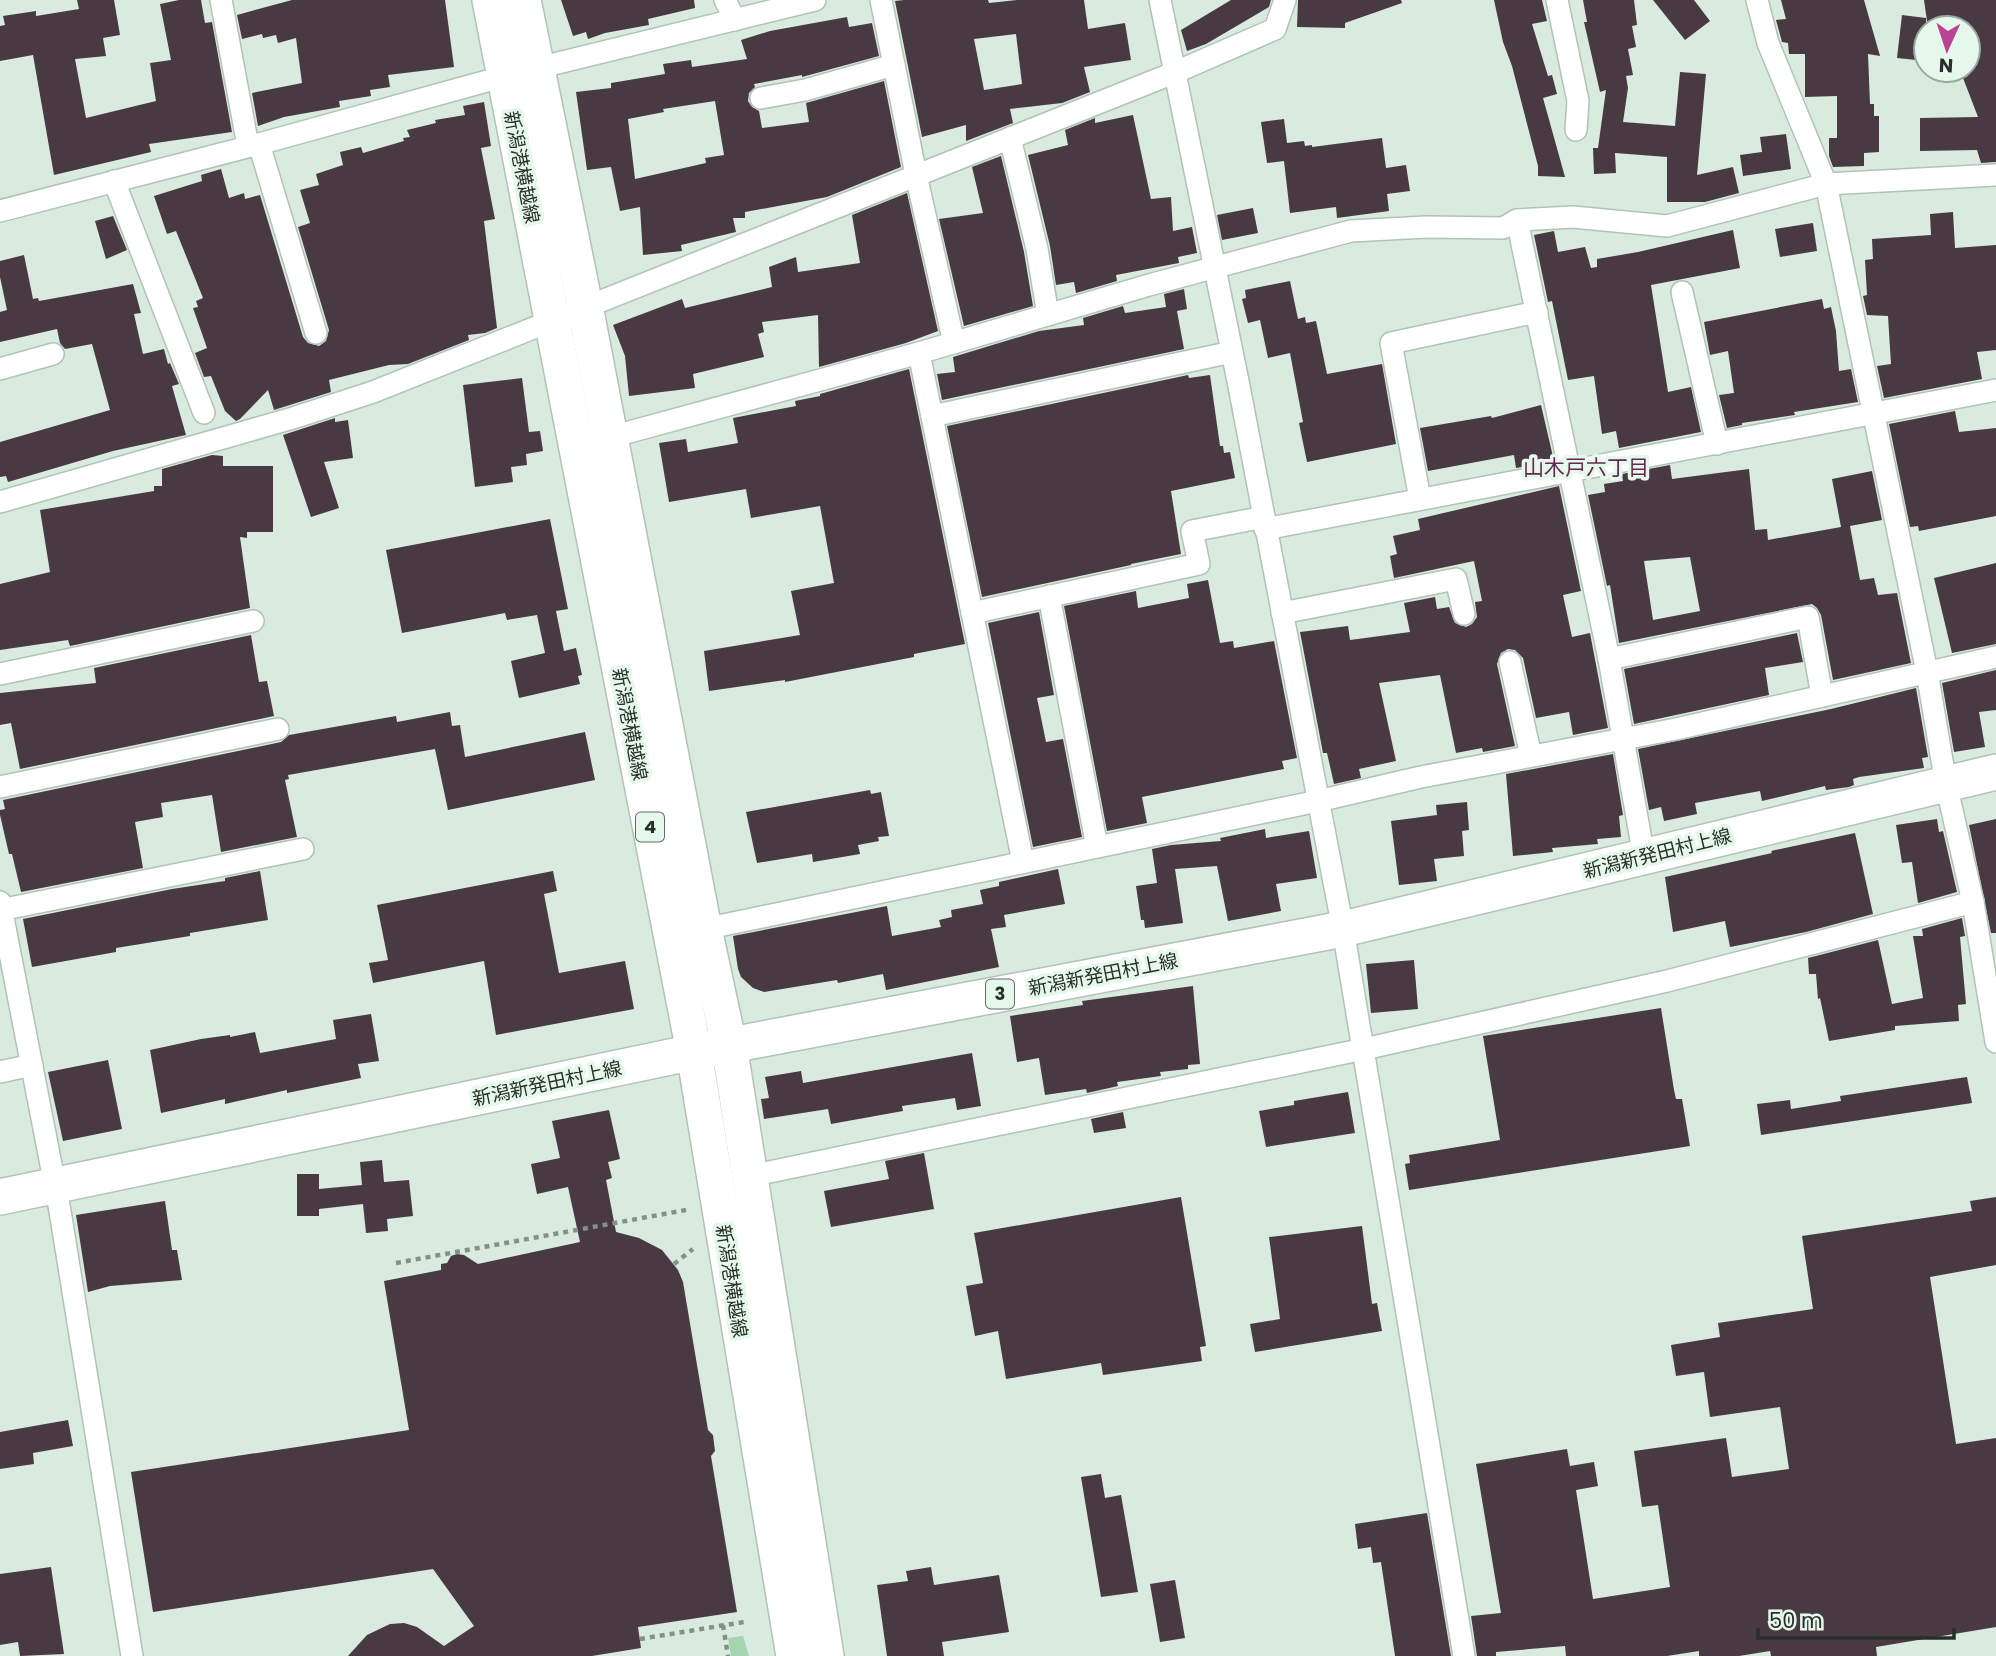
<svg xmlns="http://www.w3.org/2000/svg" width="1996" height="1656" font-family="Poppins,'Noto Sans JP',sans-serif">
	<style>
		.green { fill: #a5d4b2 }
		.building { fill: #493942; fill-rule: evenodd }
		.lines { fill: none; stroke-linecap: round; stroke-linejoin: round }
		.street-casing { stroke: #b1c3b6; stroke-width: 24 }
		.primary-casing { stroke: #b1c3b6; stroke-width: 38 }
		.path { stroke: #859188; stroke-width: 4.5; stroke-dasharray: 5 5; stroke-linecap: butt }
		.street { stroke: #fff; stroke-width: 21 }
		.primary { stroke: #fff; stroke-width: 35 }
		.labels { text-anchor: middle; stroke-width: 7; stroke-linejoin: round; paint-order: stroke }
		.shield { fill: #e6f8eb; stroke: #616b64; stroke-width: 2 }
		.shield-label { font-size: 18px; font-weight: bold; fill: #282f2a }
		.street-label { font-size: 19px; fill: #282f2a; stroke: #e6f8eb }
		.neighbourhood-label { font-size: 21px; fill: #652950; stroke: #e6f8eb }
	</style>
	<rect width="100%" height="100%" fill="#d9ebde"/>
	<polygon class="green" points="743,1636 749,1656 731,1656 728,1638"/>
	<g class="building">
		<polygon points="77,0 114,0 120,35 103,38 106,56 75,59 86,118 156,101 150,63 171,60 160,4 179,0 201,0 205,23 212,22 232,132 149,144 151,152 54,175 33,55 0,61 0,26 5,25 3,16 36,11 36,16 79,9"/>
		<polygon points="292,0 445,0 454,67 388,75 390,87 370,90 371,96 339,101 340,107 284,117 258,126 252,93 302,83 296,38 278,43 276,35 263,38 262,34 242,39 237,15"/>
		<polygon points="561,0 694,0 695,8 648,19 649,25 605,33 588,39 586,32 573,36"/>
		<path d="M904,0H988L989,3L1017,0H1084L1088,29L1125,23L1131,60L1084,67L1090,92L1062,103L1010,109L1013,123L966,141V125L922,137L895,1ZM1016,34L1022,84L984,90L974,39Z"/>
		<polygon points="1231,0 1271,0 1269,7 1206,44 1187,51 1181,30"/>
		<polygon points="1298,0 1401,0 1402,3 1345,23 1345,28 1297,27"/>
		<polygon points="1494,0 1542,0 1547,21 1532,24 1548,76 1552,75 1557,94 1543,98 1565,177 1538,176 1538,166 1512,66 1503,42"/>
		<polygon points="1583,0 1634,0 1637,25 1632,26 1636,47 1628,49 1633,75 1626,76 1628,88 1623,122 1675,126 1680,72 1706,74 1697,175 1733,167 1739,193 1705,202 1667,202 1667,157 1615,153 1616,173 1594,174 1593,148 1598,148 1606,90 1600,92 1584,22 1587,22"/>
		<polygon points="1653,0 1694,0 1710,21 1685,40"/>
		<polygon points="1781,0 1864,0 1880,56 1868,54 1870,104 1874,104 1874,116 1879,116 1879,152 1864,153 1864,166 1833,167 1829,156 1829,138 1837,138 1837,96 1805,97 1805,54 1789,54 1788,43 1782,42 1776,20 1786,19"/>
		<polygon points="1924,0 1996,0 1996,162 1981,163 1977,150 1920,151 1920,118 1978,117 1963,78 1968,76 1968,28 1928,28"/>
		<polygon points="1902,15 1926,18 1926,61 1897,58"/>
		<path d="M847,17L849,27L872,23L879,56L802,77V75L754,84L755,87L749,93L748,101L752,107L759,111L762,128L809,122L806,103L884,81L901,167L827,197L745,212V218H733L736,232L681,245L682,251L643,255L640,207L620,211L611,167L587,170L576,92L611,88V83L665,74L663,64L691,60L692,67L747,59L741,40L770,31ZM715,101L724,155L705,158L706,163L635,179L628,119L664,112L663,109Z"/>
		<polygon points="484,102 491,146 481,148 495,219 484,221 497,328 485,333 468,335 469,340 408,364 389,365 329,380 331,392 274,410 268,390 240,419 236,421 225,411 211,376 204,377 195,353 207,348 193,308 198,307 196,301 203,298 176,231 167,234 154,196 202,181 201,175 221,169 229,198 244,193 245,199 260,195 303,337 308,343 319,346 326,341 329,330 298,227 310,223 300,190 319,185 316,174 343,165 340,152 361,147 363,153 404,141 403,138 410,137 407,130 436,123 435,120 465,115 463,106"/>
		<polygon points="1133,115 1151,199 1171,197 1173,231 1192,227 1197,253 1178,257 1179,263 1116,275 1117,281 1076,293 1074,282 1056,285 1050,246 1028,155 1068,145 1065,130 1095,118 1095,123"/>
		<polygon points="1284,119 1287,143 1304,141 1305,146 1312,145 1312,147 1382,138 1386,168 1406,165 1410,191 1387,194 1389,211 1337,218 1336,207 1290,213 1284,161 1267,163 1261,122"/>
		<polygon points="1786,134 1791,169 1743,176 1740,155 1762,152 1760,137"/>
		<polygon points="1001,156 1024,252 1033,306 964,326 939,219 983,213 972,167"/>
		<polygon points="907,193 938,331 906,343 819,367 818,315 762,322 764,332 758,334 764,357 693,374 695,388 629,396 625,356 613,325 682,299 685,308 772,287 769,267 796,257 798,272 860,263 852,215"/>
		<polygon points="1253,208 1258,233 1222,240 1217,215"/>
		<polygon points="1953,212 1955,248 1996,245 1996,350 1977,352 1982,379 1884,398 1877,366 1891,364 1888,316 1867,315 1863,296 1867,295 1865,260 1873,259 1872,239 1931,235 1930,214"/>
		<polygon points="113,216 127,250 106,259 95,221"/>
		<polygon points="1813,223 1817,251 1780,257 1775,229"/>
		<polygon points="1733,230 1740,268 1651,285 1668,392 1691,387 1701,432 1619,448 1616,431 1602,434 1594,376 1568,380 1552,301 1548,302 1534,235 1554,231 1558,252 1585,247 1591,268 1597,267 1597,259 1638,252"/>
		<polygon points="24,255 33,299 38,298 39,301 133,284 141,313 134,314 143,354 164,349 168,364 170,363 179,384 172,386 186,435 113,451 8,482 6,476 0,477 0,442 110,410 92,344 65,349 60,343 57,329 0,342 0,312 7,310 0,277 0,261"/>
		<polygon points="1290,281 1298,319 1305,317 1306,323 1316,321 1327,374 1382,364 1396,444 1307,462 1299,423 1303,422 1290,353 1268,358 1260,320 1248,323 1242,299 1246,298 1245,290"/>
		<polygon points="1184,289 1187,309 1177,311 1184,349 942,400 937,374 955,372 953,357 1039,331 1084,325 1083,318 1123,306 1125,313 1166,307 1164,294"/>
		<polygon points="1822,299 1824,309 1831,307 1836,331 1839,371 1851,369 1858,402 1794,412 1795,415 1742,423 1742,425 1727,428 1719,395 1734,393 1728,351 1710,355 1704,322"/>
		<polygon points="909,369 965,644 914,654 914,657 785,682 785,680 709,691 704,651 800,635 791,591 834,583 820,506 751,518 746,489 669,502 659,443 686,439 688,452 738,443 733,418 796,406 795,401 820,396 820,394"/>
		<polygon points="1188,375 1189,378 1210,375 1220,446 1223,446 1224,453 1230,452 1235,478 1171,491 1181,554 1131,564 1131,565 982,597 947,426"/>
		<polygon points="522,378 529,432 540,431 543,451 526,454 527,465 511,467 513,482 475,487 463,385"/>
		<polygon points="1541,405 1554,461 1516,468 1514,455 1428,471 1420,428 1491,416 1492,418"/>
		<polygon points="1955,411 1959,432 1996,428 1996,516 1919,531 1918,526 1910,527 1889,424"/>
		<polygon points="335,418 335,422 348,420 353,458 324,462 339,508 311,517 283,435"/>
		<polygon points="212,455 223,456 223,466 273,466 273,532 247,532 247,538 240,537 250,608 70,646 68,640 0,650 0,584 50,572 40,510 154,491 154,486 162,486 162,469"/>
		<path d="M1670,465L1672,479L1749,469L1755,530L1767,529L1768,540L1841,527L1832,479L1872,471L1882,520L1850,526L1860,580L1874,578L1878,595L1897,593L1911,663L1833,680L1821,615L1817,608L1812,604L1619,643L1610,585L1607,586L1588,495L1605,492L1604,484L1623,481L1622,474ZM1690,557L1700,611L1653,620L1644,561Z"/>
		<polygon points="1559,486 1581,591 1563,595 1572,637 1590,633 1608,728 1573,735 1569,712 1536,718 1523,658 1515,650 1508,649 1501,653 1497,664 1515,746 1483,752 1482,748 1456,753 1440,675 1379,683 1396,761 1359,769 1361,778 1334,784 1327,753 1323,753 1300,632 1348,626 1350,640 1410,632 1404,603 1435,597 1437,609 1449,607 1455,623 1466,627 1472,624 1477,617 1475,602 1482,601 1474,561 1394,578 1390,556 1397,554 1393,536 1420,530 1418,519"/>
		<polygon points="550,519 568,609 556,611 564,651 576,648 582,675 578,676 580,684 519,698 511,661 545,653 537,615 507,620 505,613 402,633 386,550"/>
		<polygon points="1996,563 1996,644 1952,653 1934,578"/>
		<polygon points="1208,580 1220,643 1233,641 1234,648 1274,641 1297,758 1282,761 1284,769 1142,797 1147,823 1107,831 1064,606 1136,591 1138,608 1189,598 1187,584"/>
		<polygon points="1039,612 1054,695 1037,698 1046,742 1063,739 1082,837 1033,847 988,623"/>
		<polygon points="1797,633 1803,662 1765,668 1769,695 1634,724 1624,669"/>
		<polygon points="251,635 259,682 267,681 274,716 20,769 11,723 0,725 0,693 96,683 94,668"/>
		<polygon points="1996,670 1996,710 1979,712 1985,747 1954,752 1942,683"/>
		<polygon points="1916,688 1928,757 1922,758 1924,768 1859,777 1853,779 1854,785 1849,787 1826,790 1825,786 1762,801 1760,791 1695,803 1697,814 1664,821 1661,807 1649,810 1638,749 1831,709"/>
		<polygon points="450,712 452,726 460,725 465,757 585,732 595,780 448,810 435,749 288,775 289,779 285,780 297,837 221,852 212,795 161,803 163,817 135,822 143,868 21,892 12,854 9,854 0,815 0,810 5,809 3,800 281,742 289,735 396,716 397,722"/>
		<polygon points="1613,754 1623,815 1619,816 1621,837 1597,839 1598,844 1552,848 1553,852 1513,856 1506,774"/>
		<polygon points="870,790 871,794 881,792 889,836 878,837 879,841 858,845 860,854 813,862 812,854 757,863 746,812"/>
		<polygon points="1467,802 1469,830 1462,831 1464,856 1434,859 1437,881 1399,885 1391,821 1437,815 1436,805"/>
		<polygon points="1937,819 1939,832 1943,831 1957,892 1918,903 1912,862 1902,863 1896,825"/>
		<polygon points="1996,819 1996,933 1991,933 1969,825"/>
		<polygon points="1265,829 1266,838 1309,831 1317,878 1276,884 1281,911 1228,921 1217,866 1175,869 1183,923 1145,928 1144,920 1141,920 1136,886 1157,883 1152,849 1171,845 1221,841 1220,838"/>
		<polygon points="1855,833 1873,914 1806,932 1730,947 1725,921 1673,932 1665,877 1772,853 1771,851"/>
		<polygon points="1058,869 1065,904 1004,915 1006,927 991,929 999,967 886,990 883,974 838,983 837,980 764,992 753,988 741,977 738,969 733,936 887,906 892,936 941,927 939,920 952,917 951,910 983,904 980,890 999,886 999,882"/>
		<polygon points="260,871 268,920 190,933 190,936 116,948 116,952 32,967 23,919 172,889 225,881 225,878"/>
		<polygon points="553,871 557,891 544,894 559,973 625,961 634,1009 496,1035 484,961 373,983 369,963 388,960 377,905"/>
		<polygon points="1962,918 1965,936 1960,937 1966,1004 1958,1005 1959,1021 1895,1026 1895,1030 1829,1041 1820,998 1818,999 1816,974 1809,974 1808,958 1878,940 1892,1004 1923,998 1913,936 1923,936 1922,929"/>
		<polygon points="1414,960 1418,1009 1371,1013 1366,964"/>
		<polygon points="1193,986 1200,1064 1188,1065 1188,1069 1160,1072 1161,1076 1117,1082 1118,1086 1087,1093 1086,1089 1045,1095 1039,1058 1017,1062 1010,1016 1083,1005 1082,1001"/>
		<polygon points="1661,1008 1674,1090 1676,1099 1682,1099 1690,1146 1409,1190 1405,1164 1410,1163 1409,1155 1500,1140 1483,1036"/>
		<polygon points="371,1014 379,1061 358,1064 361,1078 287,1093 287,1090 225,1104 225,1099 161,1113 150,1050 201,1039 230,1035 230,1037 255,1032 260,1053 336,1039 333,1020"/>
		<polygon points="972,1053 981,1106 957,1110 955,1098 902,1106 903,1111 831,1124 828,1109 764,1119 761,1099 769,1098 765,1077 801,1071 803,1083"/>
		<polygon points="108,1060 122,1129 63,1141 48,1072"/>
		<polygon points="1967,1077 1972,1103 1761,1135 1757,1104 1790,1100 1791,1109 1841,1101 1840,1096"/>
		<polygon points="1348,1092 1355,1133 1266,1147 1259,1111 1294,1105 1294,1101"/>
		<polygon points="609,1110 620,1159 608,1162 612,1178 606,1180 616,1232 639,1238 662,1250 678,1270 683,1282 708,1430 713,1435 715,1451 711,1456 737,1612 638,1627 641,1648 592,1656 348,1656 367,1635 390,1624 404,1623 417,1627 444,1646 474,1626 433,1569 153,1612 131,1472 409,1430 384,1281 441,1270 441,1264 447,1263 451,1256 457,1254 464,1255 478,1264 580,1242 568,1187 537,1194 531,1164 560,1158 552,1121"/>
		<polygon points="1123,1112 1126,1128 1094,1133 1091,1119"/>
		<polygon points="924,1153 934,1209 831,1227 824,1191 889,1179 885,1161"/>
		<polygon points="382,1160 384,1182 409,1180 413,1216 387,1219 388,1231 366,1233 363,1204 319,1209 319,1216 297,1216 297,1174 319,1174 319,1189 362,1185 360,1162"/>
		<polygon points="1181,1197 1206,1346 1200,1347 1202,1361 1103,1375 1101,1363 1006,1379 998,1331 975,1336 966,1286 983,1283 974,1233"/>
		<polygon points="1996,1197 1996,1265 1930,1277 1956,1444 1996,1438 1996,1627 1876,1647 1877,1656 1771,1656 1770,1651 1739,1656 1699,1656 1699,1651 1667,1656 1566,1656 1565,1646 1496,1652 1496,1656 1477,1656 1471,1616 1501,1613 1476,1464 1567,1449 1570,1466 1594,1462 1598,1486 1576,1490 1593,1599 1670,1587 1658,1505 1642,1507 1634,1451 1726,1438 1732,1477 1789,1469 1780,1407 1710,1417 1704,1372 1676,1376 1671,1345 1720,1337 1718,1323 1813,1309 1802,1236 1972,1211 1970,1201"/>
		<polygon points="165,1201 172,1250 177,1250 182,1280 110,1286 88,1292 76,1215"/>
		<polygon points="1362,1226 1372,1304 1377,1303 1382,1331 1255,1352 1250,1324 1280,1319 1269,1237"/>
		<polygon points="68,1420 73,1446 33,1453 34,1464 0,1469 0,1432"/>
		<polygon points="1101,1474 1105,1498 1121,1495 1138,1592 1101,1597 1081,1477"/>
		<polygon points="1427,1513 1451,1656 1395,1656 1381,1562 1373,1563 1371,1547 1358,1549 1355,1524"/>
		<polygon points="51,1567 64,1654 20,1656 18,1642 0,1645 0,1574"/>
		<polygon points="931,1567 934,1585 999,1575 1009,1632 942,1642 944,1656 887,1656 877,1585 908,1581 906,1571"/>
		<polygon points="1175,1580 1185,1638 1160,1642 1150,1584"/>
	</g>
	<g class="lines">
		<g class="street-casing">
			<g id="street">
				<polyline points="221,0 248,146"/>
				<polyline points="725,0 735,20"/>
				<polyline points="881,0 916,175 954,343"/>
				<polyline points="1160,0 1238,381 1343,929 1464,1656"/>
				<polyline points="1557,0 1578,101 1576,130"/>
				<polyline points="1757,0 1768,43 1826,184 1927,672 1946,784 1973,902 1996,1042"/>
				<polyline points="761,98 805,90 894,65"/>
				<polyline points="1010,138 1037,249 1048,315"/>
				<polyline points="259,144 316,333"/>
				<polyline points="114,181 204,413"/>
				<polyline points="0,211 259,144 505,76 815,0"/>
				<polyline points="1517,220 1609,659 1644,857"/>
				<polyline points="1682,292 1717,444"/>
				<polyline points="919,353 1023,862"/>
				<polyline points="0,369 53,354"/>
				<polyline points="932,416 1232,352"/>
				<polyline points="611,437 919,353 1149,285 1351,231 1426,227 1503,228 1517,220 1573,217 1667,226 1826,184 1996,175"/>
				<polyline points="1420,499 1391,343 1537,312"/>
				<polyline points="0,502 293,418 373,392 1176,72 1275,29 1285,0"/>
				<polyline points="1265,529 1996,390"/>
				<polyline points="1049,596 1097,847"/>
				<polyline points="972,613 1199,564 1192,531 1264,517"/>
				<polyline points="1282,613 1456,579 1464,614"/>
				<polyline points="1609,659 1808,617 1822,696"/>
				<polyline points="1510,662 1531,756"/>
				<polyline points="0,674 253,621"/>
				<polyline points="0,787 278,729"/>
				<polyline points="0,902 60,1211 132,1656"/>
				<polyline points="0,910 303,849"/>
				<polyline points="704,929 1318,801 1421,777 1676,729 1996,657"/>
				<polyline points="0,1072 32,1065"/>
				<polyline points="750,1176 1364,1049 1667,981 1973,902"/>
			</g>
		</g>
		<g class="primary-casing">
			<g id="primary">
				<polyline points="490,0 694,1052 794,1656"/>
				<polyline points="523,0 585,306 704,929 729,1045 826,1656"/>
				<polyline points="0,1197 694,1052 1343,929 1996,772"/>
			</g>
		</g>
		<g class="path">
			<polyline points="396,1263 686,1210"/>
			<polyline points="674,1264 693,1249"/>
			<polyline points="723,1625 728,1656"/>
			<polyline points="640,1639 744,1622"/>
		</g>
		<use href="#street" class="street"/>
		<use href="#primary" class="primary"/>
	</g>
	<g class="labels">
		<g class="shield">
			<rect x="636" y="812.5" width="28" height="29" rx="5"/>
			<rect x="986" y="979.5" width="28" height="29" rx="5"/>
		</g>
		<g class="shield-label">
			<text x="650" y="833">4</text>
			<text x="1000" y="1000">3</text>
		</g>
		<g class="street-label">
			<text transform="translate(522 167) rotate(79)" y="7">新潟港横越線</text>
			<text transform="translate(630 724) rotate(79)" y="7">新潟港横越線</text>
			<text transform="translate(1657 853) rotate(-14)" y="7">新潟新発田村上線</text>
			<text transform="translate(1103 974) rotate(-11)" y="7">新潟新発田村上線</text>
			<text transform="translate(547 1083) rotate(-12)" y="7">新潟新発田村上線</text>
			<text transform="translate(732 1281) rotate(81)" y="7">新潟港横越線</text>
		</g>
		<g class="neighbourhood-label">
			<text x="1586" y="475">山木戸六丁目</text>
		</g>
	</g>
	<g transform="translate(1947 49) rotate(183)"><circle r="33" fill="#e6f8eb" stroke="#9aa89e" stroke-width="2"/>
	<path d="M0-5L12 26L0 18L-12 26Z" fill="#bc4295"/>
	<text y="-10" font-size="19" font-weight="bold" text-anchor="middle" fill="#282f2a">N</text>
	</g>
	<path d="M1758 1628v10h196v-10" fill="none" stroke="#282f2a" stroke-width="3.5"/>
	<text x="1769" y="1628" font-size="21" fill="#282f2a" stroke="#e6f8eb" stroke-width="5" paint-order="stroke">50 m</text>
</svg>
